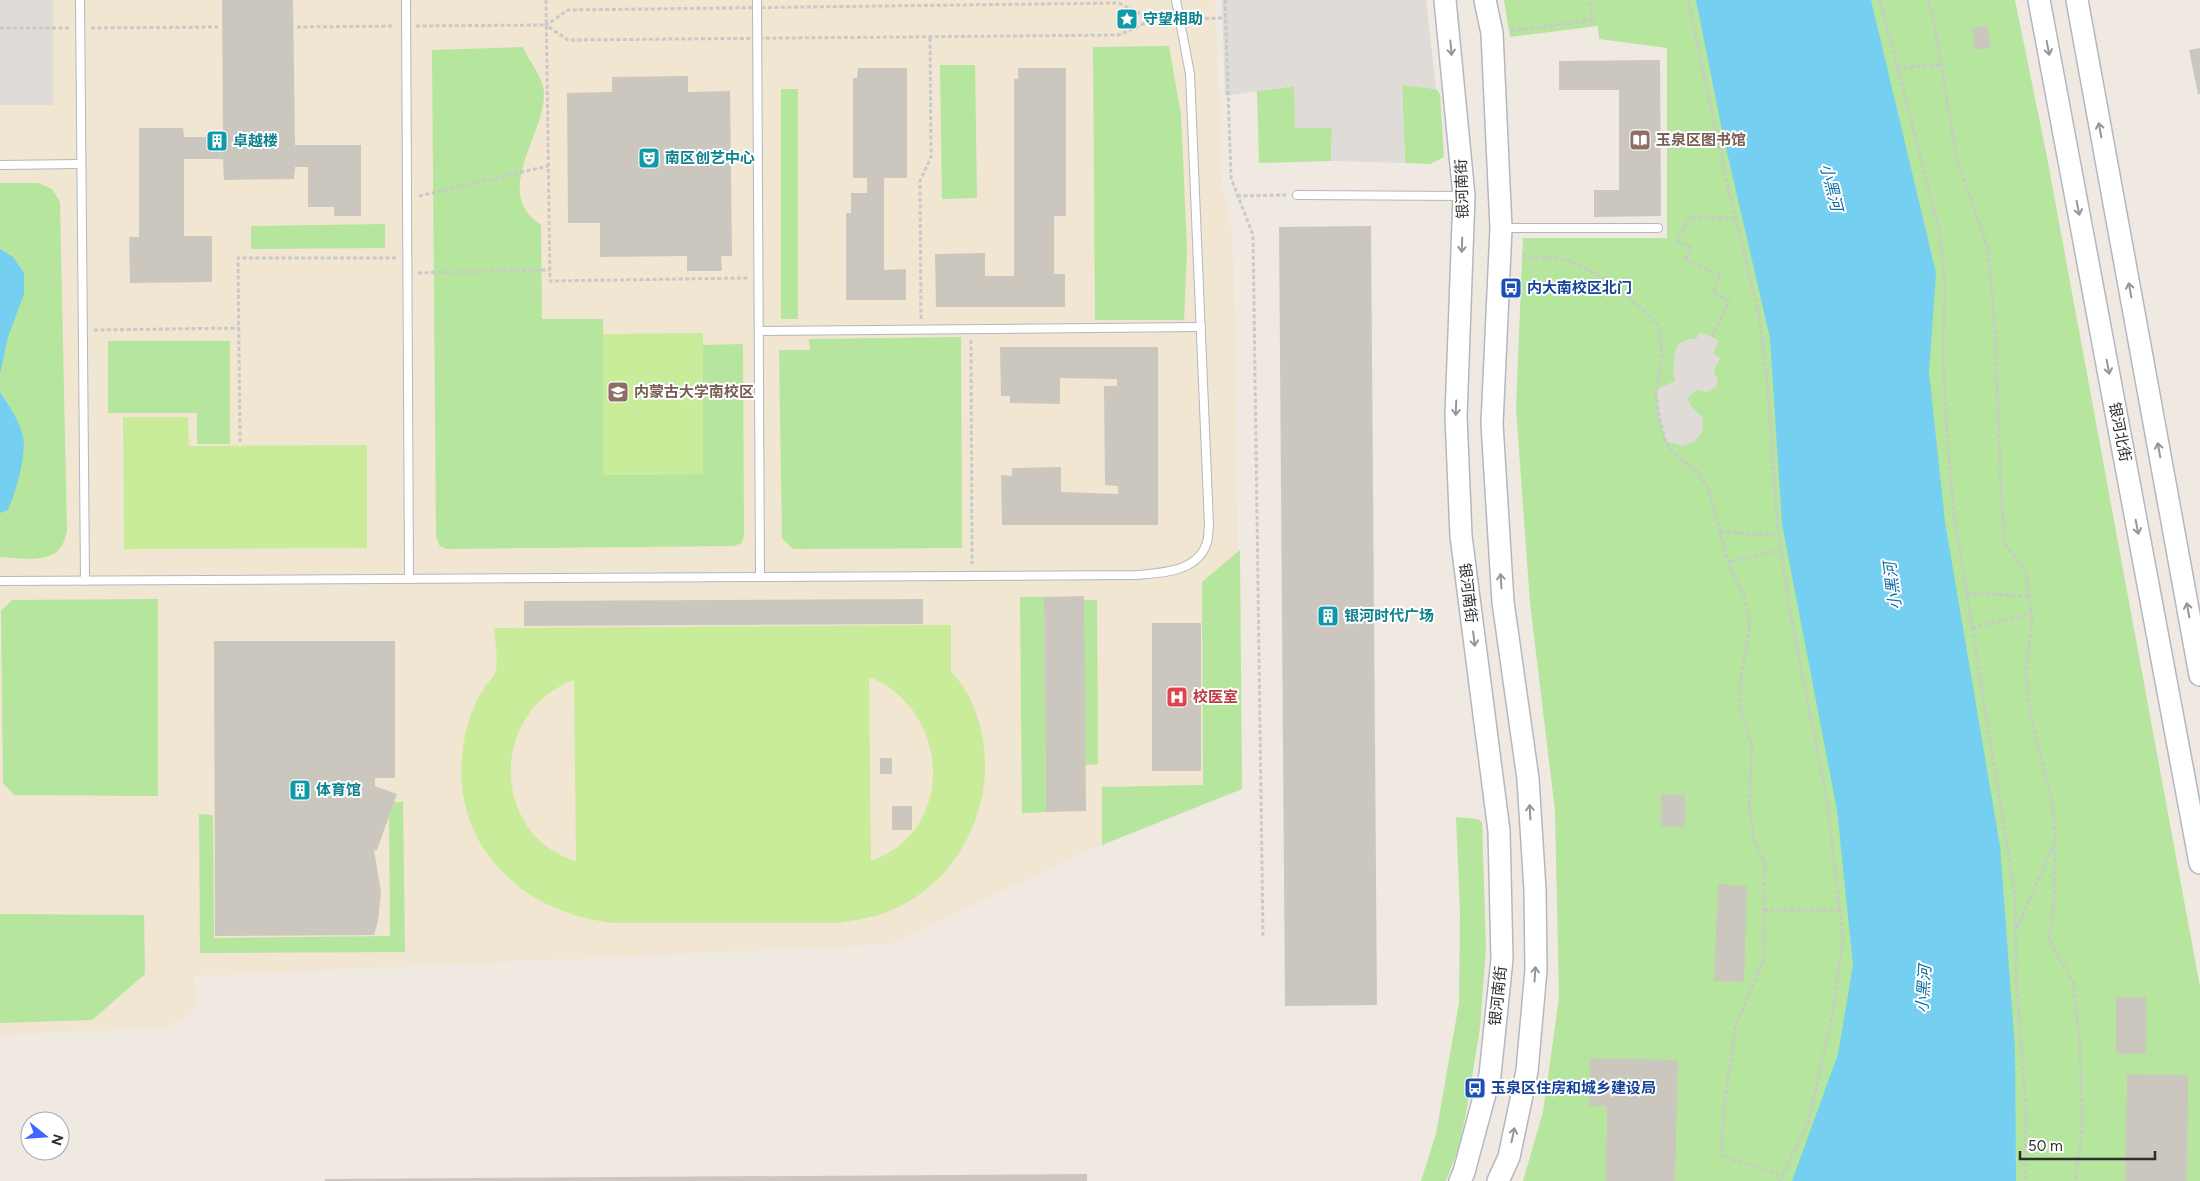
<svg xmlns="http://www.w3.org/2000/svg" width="2200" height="1181" font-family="Figtree,'Noto Sans SC',sans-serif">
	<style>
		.education { fill: #f0e6d1 }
		.green { fill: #b6e59e }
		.pitch { fill: #c9ec9a; fill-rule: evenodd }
		.plaza { fill: #dfdcd8 }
		.water { fill: #75cff0 }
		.building { fill: #cbc7bf }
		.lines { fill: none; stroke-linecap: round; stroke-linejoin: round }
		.lane-casing { stroke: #b4b7c1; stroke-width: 10 }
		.secondary-casing { stroke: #b4b7c1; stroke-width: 24 }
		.path { stroke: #c9c9c9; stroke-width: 3; stroke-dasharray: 4 2.5; stroke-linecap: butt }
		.lane { stroke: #fff; stroke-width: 8 }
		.secondary { stroke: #fff; stroke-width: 21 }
		.oneway { stroke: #969696 }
		.labels { text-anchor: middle; stroke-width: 4; stroke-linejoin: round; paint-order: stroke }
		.culture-label { font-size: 15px; font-weight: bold; fill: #0d838f; stroke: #fff; text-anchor: start }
		.education-label { font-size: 15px; font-weight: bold; fill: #785e54; stroke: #fff; text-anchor: start }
		.street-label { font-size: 15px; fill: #2e2e2e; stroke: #fff }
		.transit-label { font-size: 15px; font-weight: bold; fill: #164399; stroke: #fff; text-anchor: start }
		.health-label { font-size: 15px; font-weight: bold; fill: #be3a42; stroke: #fff; text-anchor: start }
		.water-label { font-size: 16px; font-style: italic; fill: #0d6fa3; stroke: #fff }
	</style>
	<rect width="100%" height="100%" fill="#efe9e1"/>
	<polygon class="education" points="0,0 1215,0 1222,186 1233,233 1242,789 1076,855 893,944 194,976 195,1011 167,1028 0,1035"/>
	<g class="green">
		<polygon points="1504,0 2015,0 2047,157 2200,987 2200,1181 1523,1181 1543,1112 1559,998 1555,811 1530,603 1516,408 1523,238 1667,238 1667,48 1599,39 1598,26 1510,37"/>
		<polygon points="1169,46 1181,114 1187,249 1184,320 1095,320 1093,47"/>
		<path d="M523,47C529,62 544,78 544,93C545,135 491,193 541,225L542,319H603L604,475L703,474V345L743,344L744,535L742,543L734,546L446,549L439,545L436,536L432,50Z"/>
		<polygon points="940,65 975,65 977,198 942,199"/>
		<polygon points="1402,85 1436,89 1440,94 1444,157 1430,164 1405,163"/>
		<polygon points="1294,86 1332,128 1331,161 1259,163 1257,91"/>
		<rect x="781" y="89" width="17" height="230"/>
		<path d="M0,183H38L52,189L60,202L67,532C65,537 64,543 61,547C50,564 18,558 0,557Z"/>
		<polygon points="385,224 385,248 251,249 251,226"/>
		<polygon points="961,337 962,548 793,549 782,538 779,350 810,350 809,339"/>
		<polygon points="108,341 230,341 230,444 197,444 197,413 108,413"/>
		<polygon points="1240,550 1242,789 1102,845 1102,787 1203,785 1202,582"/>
		<polygon points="1020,597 1044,597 1046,812 1022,813"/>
		<polygon points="158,599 158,796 14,795 3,783 1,611 12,600"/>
		<polygon points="1083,600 1097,600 1098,764 1085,765"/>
		<polygon points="394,802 403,802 405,952 200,953 199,814 213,815 214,938 390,936 389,816"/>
		<polygon points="1456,817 1478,819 1482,822 1486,948 1480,1028 1466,1114 1458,1150 1446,1181 1421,1181 1436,1134 1459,1003 1460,911"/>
		<polygon points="0,914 144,915 145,974 92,1020 0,1023"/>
	</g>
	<g class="pitch">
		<polygon points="703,333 703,474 603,475 603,334"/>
		<polygon points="123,417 188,417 189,446 367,445 367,548 124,549"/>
		<path d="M951,625V672C971,692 981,720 984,748C992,815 954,885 890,911C873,918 855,920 838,923H616C520,915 446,841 464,741C467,723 474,704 484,688C487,683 493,678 495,673C499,665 495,637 494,628ZM869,677C951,709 957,831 871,861ZM574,680L576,861H575C489,833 490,710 574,680Z"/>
	</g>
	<g class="plaza">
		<rect x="0" y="0" width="53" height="105"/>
		<polygon points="1222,0 1426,0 1436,89 1402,85 1405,163 1331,161 1332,128 1295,128 1294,86 1225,96"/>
		<polygon points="1700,332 1719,340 1713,354 1720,358 1714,371 1718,380 1716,386 1711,390 1707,392 1696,390 1687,399 1693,409 1703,418 1703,426 1702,432 1694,442 1682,446 1666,441 1659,418 1657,389 1675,381 1673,371 1675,351 1679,344 1688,339 1696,339"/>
	</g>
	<g class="water">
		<polygon points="1696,0 1871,0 1936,273 1929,372 1945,522 2000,846 2015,1049 2016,1181 1792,1181 1838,1054 1853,965 1837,810 1782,524 1770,338 1723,135"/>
		<polygon points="0,249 13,257 24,273 24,294 8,337 0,374"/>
		<path d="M0,392C9,406 20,421 23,437C27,455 15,494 8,510L0,513Z"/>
	</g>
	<g class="building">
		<polygon points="222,0 293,0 295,145 361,145 361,216 334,216 334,207 308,207 308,167 295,167 294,179 224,180 223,159 184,159 184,236 212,236 212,282 130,283 129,237 139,237 139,128 183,128 184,137 223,137"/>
		<polygon points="1987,26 1991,48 1975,50 1972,28"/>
		<polygon points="2200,48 2200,94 2198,94 2189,50"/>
		<polygon points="1660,60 1661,216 1594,217 1594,190 1619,190 1619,90 1559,90 1559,61"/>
		<polygon points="858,68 907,68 907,178 884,178 884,270 906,269 906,300 846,300 846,213 851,213 851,193 867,193 867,178 853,178 853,78 857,78"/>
		<polygon points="1018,68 1066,68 1066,216 1054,216 1054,274 1065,274 1065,307 936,307 935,254 985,253 985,276 1014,276 1014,79 1018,79"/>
		<polygon points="688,76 688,92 730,91 732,256 721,256 722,271 687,271 687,256 600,257 600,223 568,223 567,93 612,92 612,77"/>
		<polygon points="1371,226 1377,1005 1285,1006 1279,227"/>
		<polygon points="1000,347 1158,347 1158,525 1002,525 1001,475 1012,476 1012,468 1061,467 1061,492 1118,494 1118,486 1105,485 1104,386 1117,386 1117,379 1060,378 1060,404 1010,403 1010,396 1001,396"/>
		<polygon points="1084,596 1086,811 1046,812 1044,597"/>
		<polygon points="923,599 923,624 524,626 524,601"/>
		<rect x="1152" y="623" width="49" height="148"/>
		<polygon points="214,641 395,641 395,778 375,778 375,786 397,794 377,850 374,850 381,892 378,921 374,935 215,936"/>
		<rect x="880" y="758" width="12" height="16"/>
		<rect x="1661" y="795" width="24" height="32"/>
		<rect x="892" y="806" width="20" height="24"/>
		<polygon points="1718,884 1747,886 1744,982 1714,981"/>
		<rect x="2116" y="997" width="30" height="57"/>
		<polygon points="1590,1058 1678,1060 1675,1181 1606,1181 1607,1106 1589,1106"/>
		<polygon points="2127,1074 2188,1075 2187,1181 2125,1181"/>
		<polygon points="1087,1174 1087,1181 325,1181 325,1179"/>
	</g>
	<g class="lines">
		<g class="lane-casing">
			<g id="lane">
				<polyline points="80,0 85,581"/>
				<polyline points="406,0 409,579"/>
				<polyline points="757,0 760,577"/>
				<polyline points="0,165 81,164"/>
				<polyline points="1297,195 1462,196"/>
				<polyline points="1503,228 1658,228"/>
				<polyline points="759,331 1201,327"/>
				<path d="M0,581L1137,575C1161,573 1196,572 1206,545C1209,539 1208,531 1209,525L1190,74L1176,0"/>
			</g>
		</g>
		<g class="secondary-casing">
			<g id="secondary">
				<polyline points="1445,0 1464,196 1456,416 1461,536 1499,831 1502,959 1490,1075 1464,1172 1460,1181"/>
				<polyline points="1485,0 1492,33 1501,228 1492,424 1503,602 1528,779 1535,890 1536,970 1527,1071 1509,1157 1498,1181"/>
				<polyline points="2039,0 2200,863"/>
				<polyline points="2077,0 2200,675"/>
			</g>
		</g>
		<g class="path">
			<polyline points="546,0 550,281 748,278"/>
			<polyline points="1225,0 1231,178 1253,235 1263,937"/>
			<polyline points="1688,0 1725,174 1760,320 1767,382 1778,532 1791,617 1827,801 1843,937 1833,1012 1809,1120 1780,1181"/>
			<polyline points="1880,0 1939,229 1945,284 1943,355 1947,437 1954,514 2015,896 2016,978 2026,1109 2025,1181"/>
			<polyline points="1928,0 1934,23 1957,160 1988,248 1995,332 2001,491 2005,544 2026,571 2032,620 2026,671 2030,713 2052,801 2055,834 2054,903 2049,940 2073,982 2080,1046 2082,1130 2075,1181"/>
			<polygon points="1119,3 1152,20 1119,35 568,40 546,25 568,10"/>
			<polyline points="1192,19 1225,18"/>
			<polyline points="1152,20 1169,19"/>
			<polyline points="416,26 546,25"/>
			<polyline points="297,27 395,26"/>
			<polyline points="0,28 70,28"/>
			<polyline points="91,28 218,27"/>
			<polyline points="1511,31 1593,20 1589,0"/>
			<polyline points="1897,68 1941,65"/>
			<polyline points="419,196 548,166"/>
			<polyline points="1237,196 1286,195"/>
			<polyline points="1522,256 1566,259 1614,283 1659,326 1662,355 1656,393 1659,418 1667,445 1680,459 1700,474 1709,491 1729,565 1745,599 1750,626 1741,677 1740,707 1752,747 1749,804 1754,841 1765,864 1763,961 1736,1024 1724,1107 1721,1156 1783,1176"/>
			<polyline points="418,273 549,270"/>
			<polyline points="921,319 920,181 931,157 930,37"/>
			<polyline points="94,330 239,328"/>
			<polyline points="1712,337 1729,301 1713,293 1721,275 1685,260 1691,248 1677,242 1688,218 1736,218"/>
			<polyline points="971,340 972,564"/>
			<polyline points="240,442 238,258 396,258"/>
			<polyline points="1720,532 1778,535"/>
			<polyline points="1728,562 1780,550"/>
			<polyline points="1966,593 2029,596"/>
			<polyline points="1972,628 2031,614"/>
			<polyline points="1764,910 1840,910"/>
			<polyline points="2017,928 2054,844"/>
		</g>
		<use href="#lane" class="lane"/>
		<use href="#secondary" class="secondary"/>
	</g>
	<defs><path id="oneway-shaft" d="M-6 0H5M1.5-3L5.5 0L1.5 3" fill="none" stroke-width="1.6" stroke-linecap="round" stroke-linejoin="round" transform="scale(1.25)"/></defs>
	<g class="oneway">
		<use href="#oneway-shaft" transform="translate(1451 48) rotate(85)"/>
		<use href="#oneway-shaft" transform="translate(2048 48) rotate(79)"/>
		<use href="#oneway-shaft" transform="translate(2100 130) rotate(-100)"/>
		<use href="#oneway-shaft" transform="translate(2078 208) rotate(79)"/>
		<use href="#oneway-shaft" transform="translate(1462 245) rotate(92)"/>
		<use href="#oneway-shaft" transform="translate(2130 290) rotate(-100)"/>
		<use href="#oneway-shaft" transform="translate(2108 367) rotate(79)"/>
		<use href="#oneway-shaft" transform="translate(1456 408) rotate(92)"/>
		<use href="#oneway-shaft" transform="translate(2159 450) rotate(-100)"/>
		<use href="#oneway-shaft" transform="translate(2137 527) rotate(79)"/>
		<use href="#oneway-shaft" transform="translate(1501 581) rotate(-94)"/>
		<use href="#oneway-shaft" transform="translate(2188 610) rotate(-100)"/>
		<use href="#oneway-shaft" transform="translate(1474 639) rotate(83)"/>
		<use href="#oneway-shaft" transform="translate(1530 812) rotate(-93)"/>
		<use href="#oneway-shaft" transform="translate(1535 974) rotate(-86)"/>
		<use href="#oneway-shaft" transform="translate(1513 1135) rotate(-78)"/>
	</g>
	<defs>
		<g id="sight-square" transform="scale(1.125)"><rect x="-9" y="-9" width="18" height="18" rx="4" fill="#0f9aa8" stroke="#fff"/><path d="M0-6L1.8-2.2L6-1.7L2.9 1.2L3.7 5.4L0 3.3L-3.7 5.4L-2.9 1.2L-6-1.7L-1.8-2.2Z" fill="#fff"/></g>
		<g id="library-square" transform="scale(1.125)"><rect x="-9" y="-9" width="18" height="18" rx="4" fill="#8d6e63" stroke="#fff"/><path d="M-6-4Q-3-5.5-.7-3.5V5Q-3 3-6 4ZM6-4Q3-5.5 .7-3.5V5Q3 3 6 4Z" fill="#fff"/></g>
		<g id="building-square" transform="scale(1.125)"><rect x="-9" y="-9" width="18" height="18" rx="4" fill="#0f9aa8" stroke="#fff"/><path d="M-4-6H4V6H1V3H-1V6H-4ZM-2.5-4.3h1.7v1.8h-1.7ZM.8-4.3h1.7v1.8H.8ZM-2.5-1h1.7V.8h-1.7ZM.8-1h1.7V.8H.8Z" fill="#fff"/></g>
		<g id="theatre-square" transform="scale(1.125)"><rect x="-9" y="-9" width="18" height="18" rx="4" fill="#0f9aa8" stroke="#fff"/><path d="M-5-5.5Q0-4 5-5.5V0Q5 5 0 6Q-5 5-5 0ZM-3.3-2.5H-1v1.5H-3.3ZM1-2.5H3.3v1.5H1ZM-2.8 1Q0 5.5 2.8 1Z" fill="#fff"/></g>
		<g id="bus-square" transform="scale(1.125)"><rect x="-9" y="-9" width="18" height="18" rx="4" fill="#1a4fb4" stroke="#fff"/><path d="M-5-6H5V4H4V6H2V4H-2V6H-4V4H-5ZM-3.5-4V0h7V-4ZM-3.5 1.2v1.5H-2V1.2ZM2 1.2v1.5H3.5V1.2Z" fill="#fff"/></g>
		<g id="university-square" transform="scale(1.125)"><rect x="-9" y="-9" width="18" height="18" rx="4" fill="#8d6e63" stroke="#fff"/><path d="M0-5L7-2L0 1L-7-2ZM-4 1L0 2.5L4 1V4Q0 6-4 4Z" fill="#fff"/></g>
		<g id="hospital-square" transform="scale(1.125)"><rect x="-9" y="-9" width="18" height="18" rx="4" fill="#e0444e" stroke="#fff"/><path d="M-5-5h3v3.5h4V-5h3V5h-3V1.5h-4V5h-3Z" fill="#fff"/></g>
	</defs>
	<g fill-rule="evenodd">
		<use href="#sight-square" x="1127" y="19"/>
		<use href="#library-square" x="1640" y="140"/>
		<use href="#building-square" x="217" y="141"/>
		<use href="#theatre-square" x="649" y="158"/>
		<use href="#bus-square" x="1511" y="288"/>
		<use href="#university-square" x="618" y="392"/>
		<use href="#building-square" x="1328" y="616"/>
		<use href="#hospital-square" x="1177" y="697"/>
		<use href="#building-square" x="300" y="790"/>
		<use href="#bus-square" x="1475" y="1088"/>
	</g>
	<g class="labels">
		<g class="culture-label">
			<text x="1143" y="24">守望相助</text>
			<text x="233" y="146">卓越楼</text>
			<text x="665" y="163">南区创艺中心</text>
			<text x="1344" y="621">银河时代广场</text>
			<text x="316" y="795">体育馆</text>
		</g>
		<g class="education-label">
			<text x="1656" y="145">玉泉区图书馆</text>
			<text x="634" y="397">内蒙古大学南校区</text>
		</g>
		<g class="street-label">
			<text transform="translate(1462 189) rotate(-92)" y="5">银河南街</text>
			<text transform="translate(2120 432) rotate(79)" y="5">银河北街</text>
			<text transform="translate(1468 593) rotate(83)" y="5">银河南街</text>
			<text transform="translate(1498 996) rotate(-84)" y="5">银河南街</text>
		</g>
		<g class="transit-label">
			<text x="1527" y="293">内大南校区北门</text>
			<text x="1491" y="1093">玉泉区住房和城乡建设局</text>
		</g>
		<g class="health-label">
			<text x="1193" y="702">校医室</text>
		</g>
		<g class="water-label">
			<text transform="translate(1832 187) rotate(76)" y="6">小黑河</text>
			<text transform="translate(1892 586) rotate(-97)" y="6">小黑河</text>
			<text transform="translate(1923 989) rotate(-86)" y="6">小黑河</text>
		</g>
	</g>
	<g transform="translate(45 1136) rotate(107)"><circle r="24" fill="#ffffff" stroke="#ababab"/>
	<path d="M0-4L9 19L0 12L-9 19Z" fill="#4264fb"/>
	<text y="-8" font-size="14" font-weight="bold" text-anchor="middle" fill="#2e2e2e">N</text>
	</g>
	<path d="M2020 1151v8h135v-8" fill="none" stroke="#2e2e2e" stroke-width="2.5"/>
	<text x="2028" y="1151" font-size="15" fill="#2e2e2e" stroke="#ffffff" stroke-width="4" paint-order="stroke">50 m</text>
</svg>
